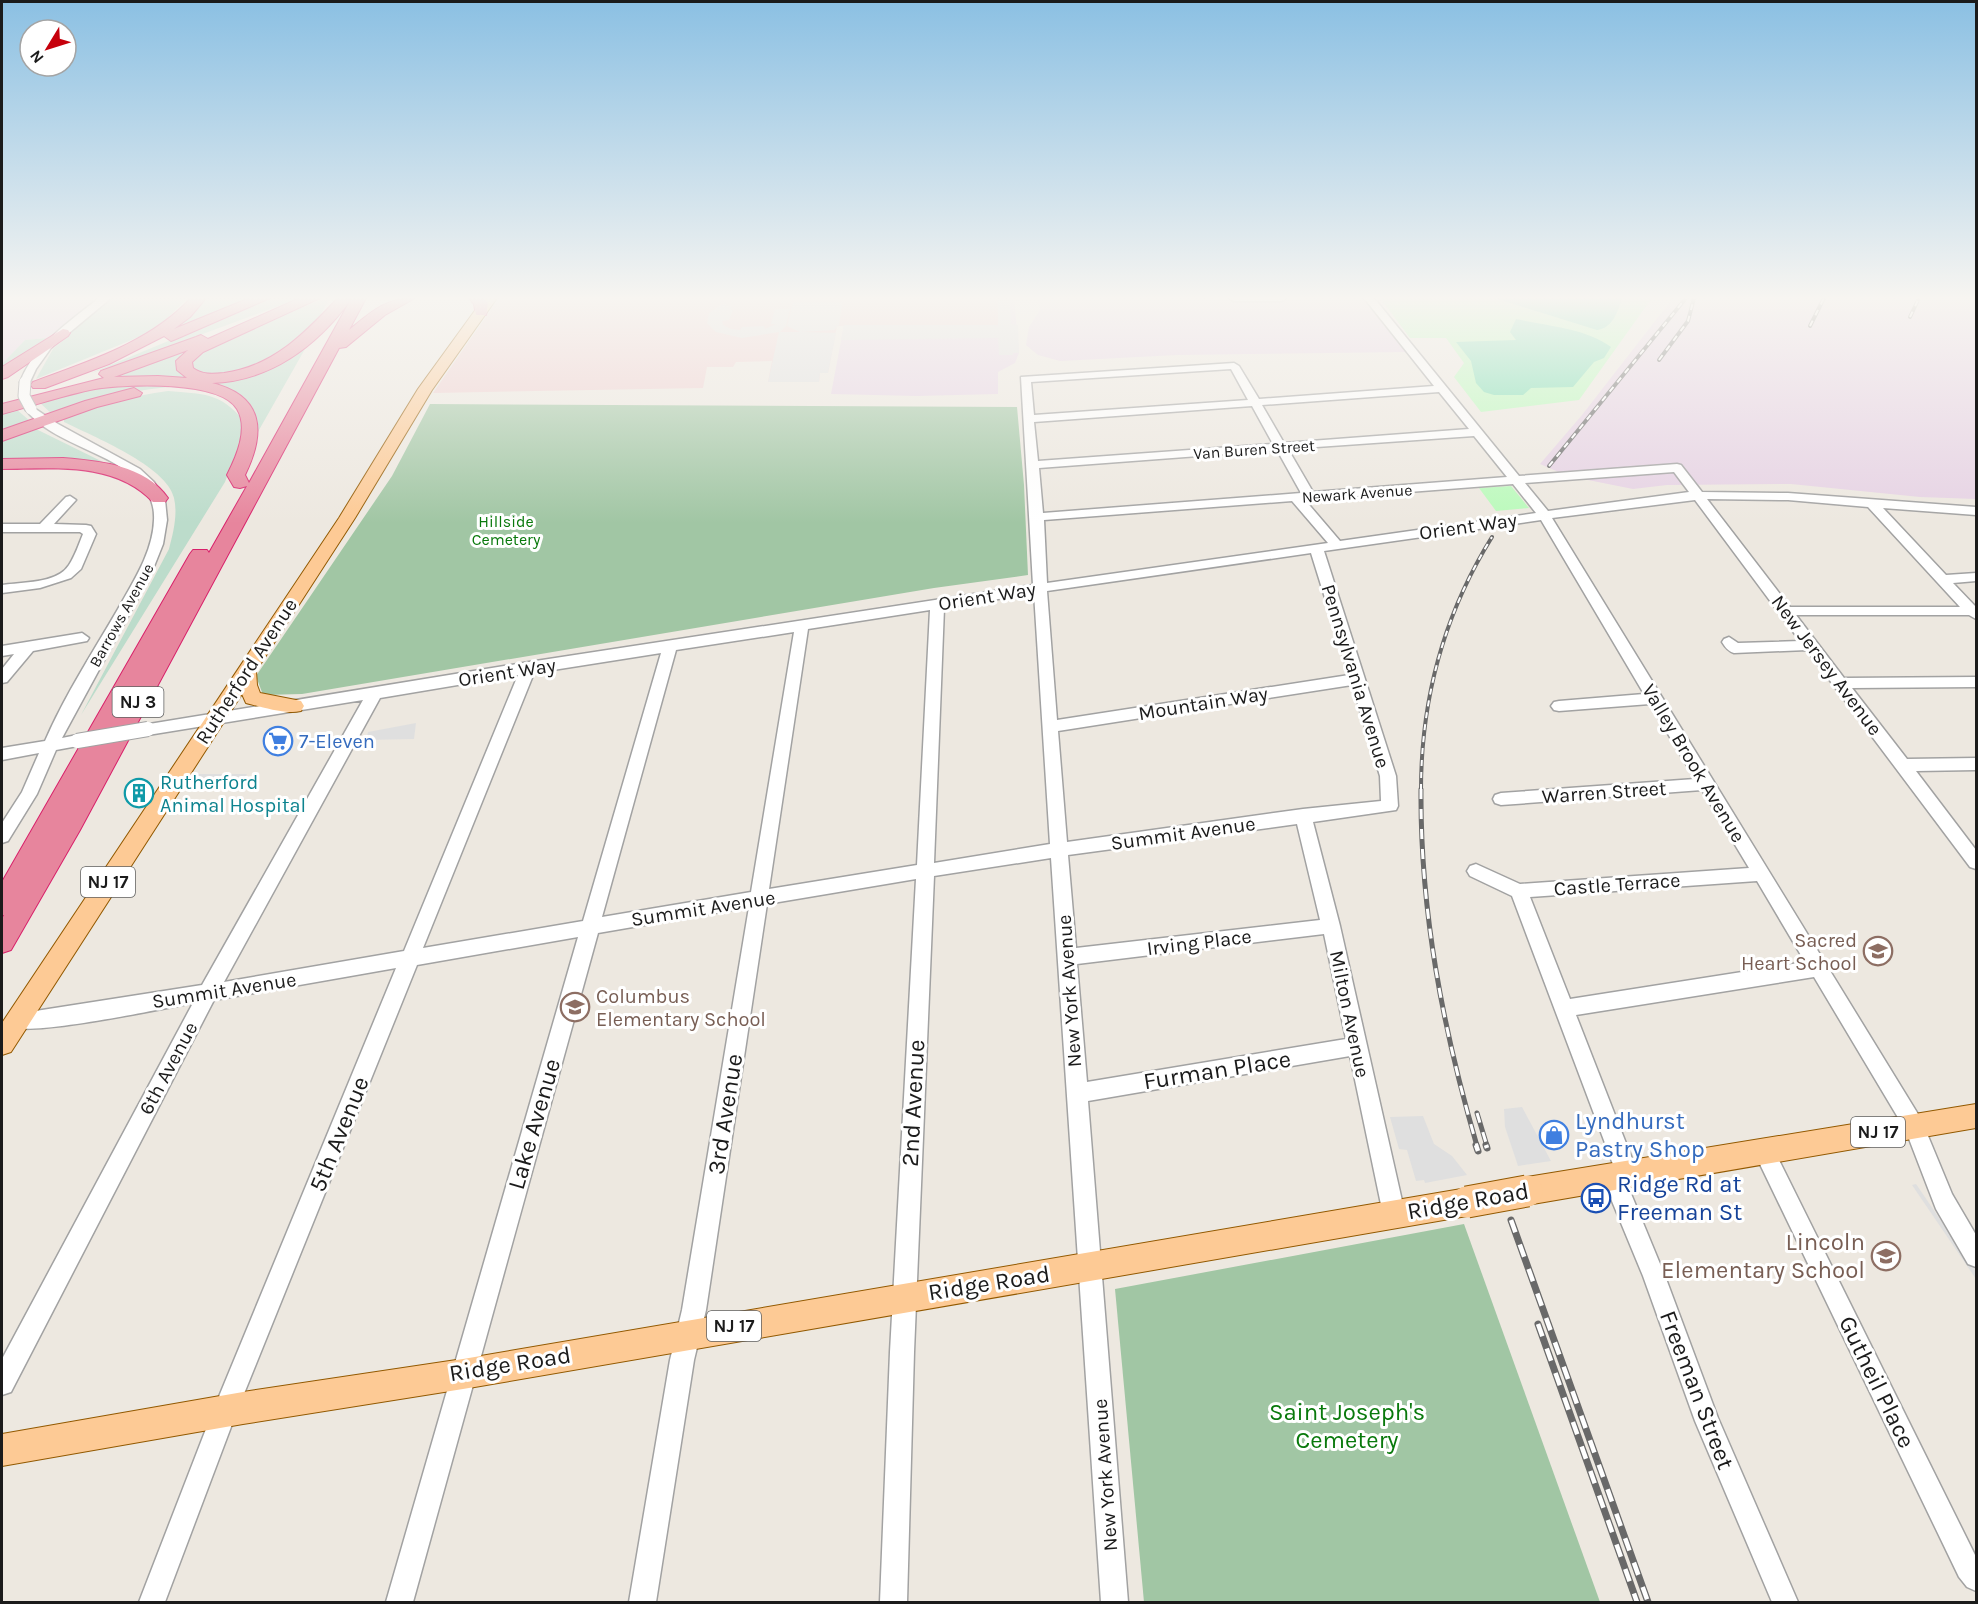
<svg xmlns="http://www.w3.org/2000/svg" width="1978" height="1604" font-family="Karla,sans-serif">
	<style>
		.commercial { fill: #efcecf }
		.industrial { fill: #e6d2e4 }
		.wetland { fill: #bcdccb }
		.cemetery { fill: #a1c6a4 }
		.park { fill: #bafabb }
		.pitch { fill: #7bdfb2 }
		.parking { fill: #dfdfdf }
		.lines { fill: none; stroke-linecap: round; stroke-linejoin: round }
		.minor-casing { stroke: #a2a2a2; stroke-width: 3 }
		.major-casing { stroke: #925900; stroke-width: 2 }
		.highway-casing { stroke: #d8206a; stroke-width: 2 }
		.minor { fill: #fff; fill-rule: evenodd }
		.major { fill: #fdca95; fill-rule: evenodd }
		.highway { fill: #e7859d; fill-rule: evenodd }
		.rail-far2-casing { stroke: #696969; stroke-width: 4 }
		.rail-far1-casing { stroke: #696969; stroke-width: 5 }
		.rail-casing { stroke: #696969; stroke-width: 7 }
		.rail-far2 { stroke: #fff; stroke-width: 2; stroke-dasharray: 6; stroke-linecap: butt }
		.rail-far1 { stroke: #fff; stroke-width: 3; stroke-dasharray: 10; stroke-linecap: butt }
		.rail { stroke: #fff; stroke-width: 4.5; stroke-dasharray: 13; stroke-linecap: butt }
		.minor-bridge-far1-casing { stroke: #a2a2a2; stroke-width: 13; stroke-linecap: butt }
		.minor-bridge-casing { stroke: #a2a2a2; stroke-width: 16; stroke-linecap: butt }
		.major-bridge-casing { stroke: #925900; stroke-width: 33; stroke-linecap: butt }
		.minor-bridge-far1 { stroke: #fff; stroke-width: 11 }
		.minor-bridge { stroke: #fff; stroke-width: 14 }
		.major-bridge { stroke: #fdca95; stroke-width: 31 }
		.labels { text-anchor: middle; stroke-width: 6; stroke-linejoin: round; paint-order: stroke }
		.far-street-label { font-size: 16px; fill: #1b1b1b; stroke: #fff }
		.far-park-label { font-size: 16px; fill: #09790c; stroke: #fff }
		.shield { fill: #fff; stroke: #5f5f5f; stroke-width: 1.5 }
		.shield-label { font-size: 18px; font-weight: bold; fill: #1b1b1b }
		.street-label { font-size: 20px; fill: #1b1b1b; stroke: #fff }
		.shop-label { font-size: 20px; fill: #366cbe; stroke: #fff; text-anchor: start }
		.culture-label { font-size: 20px; fill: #0d838f; stroke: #fff; text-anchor: start }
		.education-label { font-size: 20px; fill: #785e54; stroke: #fff; text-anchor: end }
		.near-street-label { font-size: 24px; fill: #1b1b1b; stroke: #fff }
		.near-shop-label { font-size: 24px; fill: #366cbe; stroke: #fff; text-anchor: start }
		.near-transit-label { font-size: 24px; fill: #164399; stroke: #fff; text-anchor: start }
		.near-education-label { font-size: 24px; fill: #785e54; stroke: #fff; text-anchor: end }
		.near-park-label { font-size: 24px; fill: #09790c; stroke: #fff }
	</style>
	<rect width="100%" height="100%" fill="#ede8e0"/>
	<polygon class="commercial" points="499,298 998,298 998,325 837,326 828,373 820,373 819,382 768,382 772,361 736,362 733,367 707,367 703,388 433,393"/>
	<g class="industrial">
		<polygon points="2,298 97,298 47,338 25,340 2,364"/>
		<polygon points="998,298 1014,298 1019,353 1015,363 998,372 998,394 917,396 831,394 844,325 998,325"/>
		<polygon points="1039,298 1198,298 1277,302 1314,298 1358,298 1365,301 1406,352 1177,355 1060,361 1038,355 1026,345 1029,327 1040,310"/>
		<polygon points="1673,298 1976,298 1976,499 1920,497 1791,484 1667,485 1633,489 1568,476 1540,464 1582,415"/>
	</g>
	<g class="wetland">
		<polygon points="112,298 187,298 156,330 36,379 53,349"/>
		<polygon points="206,298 250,298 177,327"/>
		<polygon points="272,298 300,298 138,358 91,373"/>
		<polygon points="326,298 330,298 311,331 259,367 218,376 199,374 188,365 197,353 241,332"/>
		<polygon points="47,338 2,370 2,364 25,340"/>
		<polygon points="202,344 179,360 176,367 182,375 190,379 267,369 305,349 255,437 256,419 243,397 218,387 105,379"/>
		<path d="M128,382L183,386C137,388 96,400 52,414L39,402L80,389Z"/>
		<path d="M168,391C203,394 220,392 244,421L243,447L236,453L225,482L81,715L169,549C173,533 178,515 174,498C167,466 92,436 64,422V419C97,404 132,396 168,391Z"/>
		<polygon points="16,409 30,421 23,426 2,433 2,414"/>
		<polygon points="36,429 105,463 2,459 2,439"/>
	</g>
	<g class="cemetery">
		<polygon points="430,404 1017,407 1024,485 1028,575 934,588 302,694 263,695 256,676 392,476"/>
		<polygon points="1464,1224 1600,1602 1144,1602 1115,1289"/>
	</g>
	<g class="park">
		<polygon points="1380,298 1652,298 1579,400 1481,412 1454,377 1464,363 1446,338 1410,338"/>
		<polygon points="1511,486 1529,508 1496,511 1479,488"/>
	</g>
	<g class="pitch">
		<path d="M1494,298H1622C1618,311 1613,328 1597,330Z"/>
		<path d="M1516,319C1546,326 1586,328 1611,347L1604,358L1594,362L1573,387L1531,388L1523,395H1494L1484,392L1476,383L1471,361L1456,342L1516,340L1510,332Z"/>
	</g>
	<g class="parking">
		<polygon points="998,298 1010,299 1011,324 1018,325 1019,353 1013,353 1013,355 999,355 998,338 841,340 844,325 996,325 998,328"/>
		<polygon points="793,302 841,302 842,304 839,325 834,330 801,332 836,333 828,373 820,373 819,382 768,382 779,332 742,338 716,332 707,323 709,313 724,303 732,307 728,309 733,310 729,320 722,321 723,325 731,329 740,330 742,327 764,326 765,329 776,324 771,324 775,309 790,309 786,326 780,332 800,332 787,326"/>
		<polygon points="416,723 414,739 366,740 368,732"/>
		<polygon points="198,774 247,774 243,781 194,780"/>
		<polygon points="1522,1107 1551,1161 1518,1166 1505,1127 1504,1109"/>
		<polygon points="1423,1116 1434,1144 1452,1156 1467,1175 1425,1183 1424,1180 1416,1181 1407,1150 1399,1149 1390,1117"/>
		<polygon points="1916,1184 1976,1272 1976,1279 1912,1185"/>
	</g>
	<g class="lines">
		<g class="minor-casing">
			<g id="minor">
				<path d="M99,298H111L51,348L36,369L29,384H21L20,382C35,344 68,323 99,298Z"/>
				<polygon points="1229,298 1287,298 1282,301 1234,301"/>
				<path d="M1364,298H1374L1519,476L1677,464L1681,465L1702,492L1788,493L1976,507V515L1883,508L1946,575L1976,573V581L1953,583L1976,607V619L1969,615H1796L1844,678L1976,677V687L1852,688L1907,759L1976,758V770L1916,771L1976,850V869L1970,867L1807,650L1734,653C1728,651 1725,647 1722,642L1724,639L1729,637L1738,643L1800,641L1695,500L1552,518L1921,1119L1952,1194L1976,1235V1267L1968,1264L1936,1209L1906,1131L1814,977L1576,1015L1638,1174L1635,1181L1627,1184L1665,1276L1718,1418L1798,1602H1772L1695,1421L1643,1276L1602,1177L1605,1170L1614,1167L1512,896L1470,876L1467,871L1470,866L1476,864L1520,884L1749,868L1702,790L1501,805L1495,803L1493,799L1495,795L1501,793L1695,779L1650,704L1559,711L1554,710L1551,706L1554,702L1559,701L1644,694L1541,520L1324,551L1396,776L1398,806L1396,810L1313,822L1340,926L1405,1214L1402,1222L1394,1225L1386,1222L1383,1214L1350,1056L1088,1101L1128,1602H1101L1051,858L934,876L914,1352L907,1602H880L890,1352L916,879L767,904L706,1310L694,1360L656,1602H629L670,1360L682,1310L749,907L598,933L413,1602H386L578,937L417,965L237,1411L165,1602H139L213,1411L396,968L214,1000L11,1392L2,1395V1359L193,1003C160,1009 34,1036 10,1027L7,1021L10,1015L202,985L363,700L148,735L143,733L140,729L143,725L529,662L1033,585L1021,377L1234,363L1239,366L1259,399L1434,386ZM1231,369L1248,400L1034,415L1031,382ZM1439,392L1469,429L1284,443L1262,405ZM1252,406L1273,444L1038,461L1034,422ZM1474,436L1507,477L1313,492L1288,449ZM1277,450L1301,493L1043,513L1039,468ZM1674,472L1689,492L1548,511L1525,483ZM1513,484L1536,513L1340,541L1305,500ZM1707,499L1788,500L1868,507L1960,607H1790ZM1292,501L1328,543L1047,583L1044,520ZM1311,553L1349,675L1057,720L1047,591ZM1034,593L1050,844L934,863L944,608ZM930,610L917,865L769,889L808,629ZM794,632L751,892L602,917L676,650ZM661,653L583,921L423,948L534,673ZM518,675L404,951L224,982L380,698ZM1352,685L1380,776L1381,801L1303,809L1067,842L1058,731ZM1297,824L1320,920L1076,948L1068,855ZM1757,881L1805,962L1570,999L1530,897ZM1324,934L1346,1039L1087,1082L1077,964Z"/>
				<path d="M31,406L58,424L140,469L154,482L165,500L167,520L163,544L151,574L62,738L77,735L83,737L85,741L83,745L56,750L37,794L8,841L2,843V823L22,792L39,753L2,760V748L45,741C65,695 93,652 118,609C133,582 153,552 154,520C155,502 147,488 134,477C102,449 52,443 25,409Z"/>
				<path d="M70,496L76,500L54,524L86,525L91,526L96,534L81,569L71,578L40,588L2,593V585C21,582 57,584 69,565C75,556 79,544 83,534L80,532H2V524H40L66,497Z"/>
				<polygon points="82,633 89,638 87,641 33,651 7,682 2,683 2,669 14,654 2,656 2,646"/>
				<polygon points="1764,1141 1771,1144 1976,1557 1976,1591 1967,1587 1959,1577 1757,1158 1753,1151 1757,1144"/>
			</g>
		</g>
		<g class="major-casing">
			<g id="major">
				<path d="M484,298H497L432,390L355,518L256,671L257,685L260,693L301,701L304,706L301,711C285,715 262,707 246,703L242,694L11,1052L2,1055V1023L339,518L418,389Z"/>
				<polygon points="1976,1104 1976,1128 1527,1205 1517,1201 1513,1191 1517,1181 1527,1177"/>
				<polygon points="1467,1188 1477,1192 1481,1202 1477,1212 1467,1216 463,1389 243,1424 2,1466 2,1434 243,1392 463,1359"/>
			</g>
		</g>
		<g class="highway-casing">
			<g id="highway">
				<path d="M191,298H206L190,317L174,329L250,298H270L176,339L171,341L164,336L109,364L45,388H33L31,385L33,382C89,361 149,343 191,298Z"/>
				<path d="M300,298H320L203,352L192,362L193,368C202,375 213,374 224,373C274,366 305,333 338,298H348L350,301L352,298H366L349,330C371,312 385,298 415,298L385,315L346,347L339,348L80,830L11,950L2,953V919L4,915H2V882L190,554L193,550H207L209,553L247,486L240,488L234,487L227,475C236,457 249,429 237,409C220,380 125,384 95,389C64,395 33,406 2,414V404L104,378L99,374L101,371L196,337L201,335L208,339ZM350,301L249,483L245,475C266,432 264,396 212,383C270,381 316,347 350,301ZM188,350L176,361L177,370L187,378L158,376L114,377Z"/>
				<polygon points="469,298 484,298 488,304 486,315 476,315 474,304"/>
				<polygon points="63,329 68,330 70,333 68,336 8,377 2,379 2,367"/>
				<polygon points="134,388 142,393 140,396 97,407 2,441 2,430 85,401"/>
				<path d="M63,458C100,461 145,465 168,498L165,502H153C114,461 53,469 2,469V459Z"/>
			</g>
		</g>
		<use href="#minor" class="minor"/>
		<use href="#major" class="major"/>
		<use href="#highway" class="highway"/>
		<g class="rail-far2-casing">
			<g id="rail-far2">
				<polyline points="1910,317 1919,298"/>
				<polyline points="1810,326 1824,298"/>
				<polyline points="1659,360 1688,321 1694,298"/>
				<polyline points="1549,466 1686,298"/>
				<path d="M1421,790C1421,700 1444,614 1492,537"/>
			</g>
		</g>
		<g class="rail-far1-casing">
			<g id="rail-far1">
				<path d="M1421,789C1420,912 1443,1029 1477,1146"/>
				<polyline points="1477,1113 1487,1146"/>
			</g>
		</g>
		<g class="rail-casing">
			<g id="rail">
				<polyline points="1476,1145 1478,1151"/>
				<polyline points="1486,1145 1487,1148"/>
				<polyline points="1511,1220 1648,1602"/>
				<polyline points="1538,1324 1637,1602"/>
			</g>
		</g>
		<use href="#rail-far2" class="rail-far2"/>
		<use href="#rail-far1" class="rail-far1"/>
		<use href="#rail" class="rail"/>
		<g class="minor-bridge-far1-casing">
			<polyline id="minor-bridge-far1" points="25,382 24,396 31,409"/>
		</g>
		<g class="minor-bridge-casing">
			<polyline id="minor-bridge" points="77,741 148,729"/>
		</g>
		<g class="major-bridge-casing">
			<polyline id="major-bridge" points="1467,1202 1527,1191"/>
		</g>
		<use href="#minor-bridge-far1" class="minor-bridge-far1"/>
		<use href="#minor-bridge" class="minor-bridge"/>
		<use href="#major-bridge" class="major-bridge"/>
	</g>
	<linearGradient id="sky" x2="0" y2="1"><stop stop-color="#8bc0e3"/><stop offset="0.57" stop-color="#f7f5f1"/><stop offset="1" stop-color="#f7f5f1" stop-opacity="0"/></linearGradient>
	<rect width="1978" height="523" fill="url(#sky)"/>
	<defs>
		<g id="supermarket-ring" transform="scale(1.5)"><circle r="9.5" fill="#fff" stroke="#3f7fe0" stroke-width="1.5"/><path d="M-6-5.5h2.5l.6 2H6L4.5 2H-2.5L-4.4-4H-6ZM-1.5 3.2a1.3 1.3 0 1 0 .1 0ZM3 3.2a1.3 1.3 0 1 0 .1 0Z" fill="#3f7fe0"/></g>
		<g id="building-ring" transform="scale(1.5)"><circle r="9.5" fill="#fff" stroke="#0f9aa8" stroke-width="1.5"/><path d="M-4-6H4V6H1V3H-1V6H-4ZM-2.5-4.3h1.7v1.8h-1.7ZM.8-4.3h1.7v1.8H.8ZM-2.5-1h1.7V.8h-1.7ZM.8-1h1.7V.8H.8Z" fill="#0f9aa8"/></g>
		<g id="school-ring" transform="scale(1.5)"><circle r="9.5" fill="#fff" stroke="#8d6e63" stroke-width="1.5"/><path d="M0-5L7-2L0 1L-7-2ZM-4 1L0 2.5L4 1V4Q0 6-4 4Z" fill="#8d6e63"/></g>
		<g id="shop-ring" transform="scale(1.5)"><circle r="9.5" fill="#fff" stroke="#3f7fe0" stroke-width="1.5"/><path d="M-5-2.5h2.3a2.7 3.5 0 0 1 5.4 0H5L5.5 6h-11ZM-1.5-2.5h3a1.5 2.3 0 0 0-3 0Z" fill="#3f7fe0"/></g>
		<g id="bus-ring" transform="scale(1.5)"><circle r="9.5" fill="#fff" stroke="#1a4fb4" stroke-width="1.5"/><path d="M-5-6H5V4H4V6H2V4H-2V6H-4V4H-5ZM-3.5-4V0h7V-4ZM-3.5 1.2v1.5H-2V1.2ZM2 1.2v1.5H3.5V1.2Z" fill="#1a4fb4"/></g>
	</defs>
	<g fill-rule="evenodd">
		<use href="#supermarket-ring" x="278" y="741"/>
		<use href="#building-ring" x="139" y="793"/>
		<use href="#school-ring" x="1878" y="951"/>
		<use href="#school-ring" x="575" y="1007"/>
		<use href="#shop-ring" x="1554" y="1135"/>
		<use href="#bus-ring" x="1596" y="1198"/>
		<use href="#school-ring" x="1886" y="1256"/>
	</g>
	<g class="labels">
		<g class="far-street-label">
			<text transform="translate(1254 449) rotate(-4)" y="6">Van Buren Street</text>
			<text transform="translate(1357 493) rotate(-4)" y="6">Newark Avenue</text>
			<text transform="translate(121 615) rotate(-61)" y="6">Barrows Avenue</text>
		</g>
		<g class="far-park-label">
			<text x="506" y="527">Hillside<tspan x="506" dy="18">Cemetery</tspan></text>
		</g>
		<g class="shield">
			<rect x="112.5" y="687" width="51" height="30" rx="4.5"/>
			<rect x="81" y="867" width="54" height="30" rx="4.5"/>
			<rect x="1851" y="1117" width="54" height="30" rx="4.5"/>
			<rect x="707" y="1311" width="54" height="30" rx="4.5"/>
		</g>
		<g class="shield-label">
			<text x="138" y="708">NJ 3</text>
			<text x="108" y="888">NJ 17</text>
			<text x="1878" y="1138">NJ 17</text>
			<text x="734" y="1332">NJ 17</text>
		</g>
		<g class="street-label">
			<text transform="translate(1468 526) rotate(-8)" y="7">Orient Way</text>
			<text transform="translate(987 596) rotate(-9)" y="7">Orient Way</text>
			<text transform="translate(1827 665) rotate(53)" y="7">New Jersey Avenue</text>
			<text transform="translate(246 671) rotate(-57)" y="7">Rutherford Avenue</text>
			<text transform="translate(507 672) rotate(-9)" y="7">Orient Way</text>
			<text transform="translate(1356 676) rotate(73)" y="7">Pennsylvania Avenue</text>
			<text transform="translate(1203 703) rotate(-9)" y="7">Mountain Way</text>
			<text transform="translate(1694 763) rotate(59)" y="7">Valley Brook Avenue</text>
			<text transform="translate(1604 792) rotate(-4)" y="7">Warren Street</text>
			<text transform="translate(1183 833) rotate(-8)" y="7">Summit Avenue</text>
			<text transform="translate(1617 884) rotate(-4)" y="7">Castle Terrace</text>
			<text transform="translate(703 908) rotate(-9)" y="7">Summit Avenue</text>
			<text transform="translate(1199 942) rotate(-7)" y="7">Irving Place</text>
			<text transform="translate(224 990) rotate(-9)" y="7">Summit Avenue</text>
			<text transform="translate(1069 991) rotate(-94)" y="7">New York Avenue</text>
			<text transform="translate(1350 1014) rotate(78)" y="7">Milton Avenue</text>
			<text transform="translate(168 1068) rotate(-62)" y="7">6th Avenue</text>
			<text transform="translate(1105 1475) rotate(-94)" y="7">New York Avenue</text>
		</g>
		<g class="shop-label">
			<text x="299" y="748">7-Eleven</text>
		</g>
		<g class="culture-label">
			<text x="160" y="789">Rutherford<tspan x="160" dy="23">Animal Hospital</tspan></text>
		</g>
		<g class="education-label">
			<text x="1857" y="947">Sacred<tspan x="1857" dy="23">Heart School</tspan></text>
			<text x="596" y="1003" text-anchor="start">Columbus<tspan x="596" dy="23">Elementary School</tspan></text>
		</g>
		<g class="near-street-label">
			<text transform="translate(1217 1070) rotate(-9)" y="8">Furman Place</text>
			<text transform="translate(913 1103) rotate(-87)" y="8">2nd Avenue</text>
			<text transform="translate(725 1114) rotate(-81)" y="8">3rd Avenue</text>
			<text transform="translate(534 1124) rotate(-74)" y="8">Lake Avenue</text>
			<text transform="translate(339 1134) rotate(-68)" y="8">5th Avenue</text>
			<text transform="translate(1468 1201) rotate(-10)" y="8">Ridge Road</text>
			<text transform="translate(989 1283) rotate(-9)" y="8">Ridge Road</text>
			<text transform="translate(510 1364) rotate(-9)" y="8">Ridge Road</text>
			<text transform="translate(1877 1382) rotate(64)" y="8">Gutheil Place</text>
			<text transform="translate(1697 1390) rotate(69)" y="8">Freeman Street</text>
		</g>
		<g class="near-shop-label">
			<text x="1575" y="1129">Lyndhurst<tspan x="1575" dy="28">Pastry Shop</tspan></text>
		</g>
		<g class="near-transit-label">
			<text x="1617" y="1192">Ridge Rd at<tspan x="1617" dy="28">Freeman St</tspan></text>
		</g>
		<g class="near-education-label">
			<text x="1865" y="1250">Lincoln<tspan x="1865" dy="28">Elementary School</tspan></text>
		</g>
		<g class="near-park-label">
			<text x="1347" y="1420">Saint Joseph's<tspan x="1347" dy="28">Cemetery</tspan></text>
		</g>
	</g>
	<rect width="1978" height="1604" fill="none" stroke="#1b1b1b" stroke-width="6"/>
	<g transform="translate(48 48) rotate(232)"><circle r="28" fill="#ffffff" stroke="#a4a4a4" stroke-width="1.5"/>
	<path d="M0-4.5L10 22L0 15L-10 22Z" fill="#c6000c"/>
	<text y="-9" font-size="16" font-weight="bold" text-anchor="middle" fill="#1b1b1b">N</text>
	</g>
</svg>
